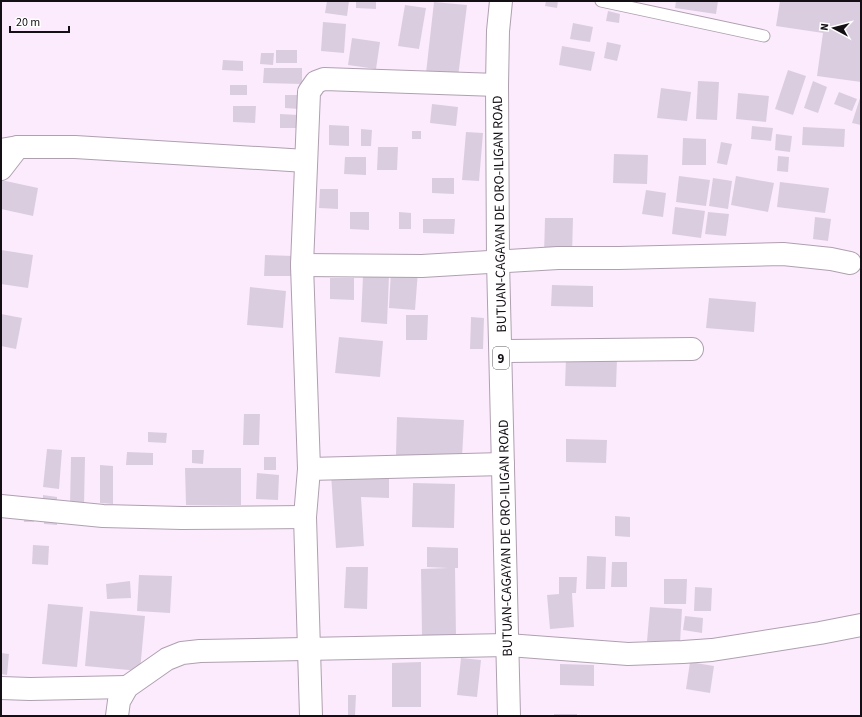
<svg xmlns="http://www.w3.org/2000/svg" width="862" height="717" font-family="'Source Sans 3',sans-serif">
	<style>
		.building { fill: #dbcde0 }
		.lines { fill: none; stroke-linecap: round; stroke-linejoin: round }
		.service-casing { stroke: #afa0b0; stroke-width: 13 }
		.minor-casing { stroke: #afa0b0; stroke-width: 24 }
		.trunk-casing { stroke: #afa0b0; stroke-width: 24 }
		.service { stroke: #fff; stroke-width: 11 }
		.minor { stroke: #fff; stroke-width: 22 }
		.trunk { stroke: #fff; stroke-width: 22 }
		.labels { text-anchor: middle; stroke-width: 4; stroke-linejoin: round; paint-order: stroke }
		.shield { fill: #fff; stroke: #5a575b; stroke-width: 1 }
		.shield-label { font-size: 13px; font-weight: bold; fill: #140f15 }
		.street-label { font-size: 14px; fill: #140f15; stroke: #fff }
	</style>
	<rect width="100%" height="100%" fill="#fcebfd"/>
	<g class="building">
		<polygon points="327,1 349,1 347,16 325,13"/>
		<polygon points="356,1 376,1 376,9 356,8"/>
		<polygon points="546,1 558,1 557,8 545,6"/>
		<polygon points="676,1 718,1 716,14 675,8"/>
		<polygon points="780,1 861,1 861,82 817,76 823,33 776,26"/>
		<polygon points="434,2 467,5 458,77 426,73"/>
		<polygon points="405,5 426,8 419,49 398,46"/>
		<polygon points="608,11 620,14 619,23 606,21"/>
		<polygon points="323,22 346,24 344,53 321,51"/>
		<polygon points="573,23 593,27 590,42 570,39"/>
		<polygon points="352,38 380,42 376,69 348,65"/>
		<polygon points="607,42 621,45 617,61 604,58"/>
		<polygon points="562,46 595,52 591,71 559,65"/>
		<rect x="276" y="50" width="21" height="13"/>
		<polygon points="261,53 274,53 273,65 260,64"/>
		<polygon points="223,60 243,61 243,71 222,70"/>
		<polygon points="264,68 302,68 302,84 263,83"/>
		<polygon points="788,70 806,76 793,115 775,109"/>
		<polygon points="698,81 719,82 717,120 696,119"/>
		<polygon points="813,81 827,87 818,113 804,108"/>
		<rect x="230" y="85" width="17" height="10"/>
		<polygon points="661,88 691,92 687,121 657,118"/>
		<polygon points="839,92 857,99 852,111 834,104"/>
		<polygon points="738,93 769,96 766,122 736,119"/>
		<polygon points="285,95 300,95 299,109 285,108"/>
		<polygon points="861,95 861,125 852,123"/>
		<polygon points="432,104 458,107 456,126 430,123"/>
		<polygon points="233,106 256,106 255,123 233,122"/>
		<polygon points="280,114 299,115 299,128 280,128"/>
		<polygon points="329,125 349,126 349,146 329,145"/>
		<polygon points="752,126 773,128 771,141 751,139"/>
		<polygon points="803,127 845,129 844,147 802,145"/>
		<polygon points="361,129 372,130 371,146 361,146"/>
		<rect x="412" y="131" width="9" height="8"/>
		<polygon points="466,132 483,133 479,181 462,180"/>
		<polygon points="776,134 792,136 790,152 775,150"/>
		<polygon points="683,138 706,139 706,165 682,165"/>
		<polygon points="721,142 732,144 727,165 717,163"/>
		<polygon points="378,147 398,147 397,170 377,170"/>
		<polygon points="614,154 648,155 647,184 613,183"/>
		<polygon points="778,156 789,157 788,172 777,171"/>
		<polygon points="345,157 366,157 366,175 344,174"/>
		<polygon points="679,176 710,180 706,206 676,202"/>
		<polygon points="736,176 774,183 768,212 731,205"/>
		<polygon points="432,178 454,178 454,194 432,193"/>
		<polygon points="713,178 732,181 728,209 709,206"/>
		<polygon points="1,180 38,188 33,216 1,209"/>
		<polygon points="780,182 829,188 825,213 777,207"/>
		<polygon points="320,189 338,189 338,209 319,208"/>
		<polygon points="646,190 666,193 663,217 642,214"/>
		<polygon points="675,207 705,211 701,238 672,234"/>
		<polygon points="350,212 369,212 369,230 350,229"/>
		<polygon points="399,212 411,213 411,229 399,229"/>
		<polygon points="708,212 729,214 726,236 705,234"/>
		<polygon points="815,217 831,219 828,241 813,239"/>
		<polygon points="545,218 573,218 572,255 544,254"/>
		<polygon points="423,219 455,219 454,234 423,233"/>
		<polygon points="1,250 33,255 28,288 1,284"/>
		<polygon points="265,255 293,256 293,276 264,276"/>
		<polygon points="391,270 418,271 415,310 389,308"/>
		<polygon points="363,275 389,276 387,324 361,322"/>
		<polygon points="330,278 354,278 354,300 330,299"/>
		<polygon points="552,285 593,286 593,307 551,306"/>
		<polygon points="250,287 286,291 283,328 247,325"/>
		<polygon points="709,298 756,302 754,332 706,328"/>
		<polygon points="1,314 22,318 16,349 1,346"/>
		<polygon points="406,315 428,315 427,340 406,340"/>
		<polygon points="471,317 484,318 483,349 470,349"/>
		<polygon points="339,337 383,341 380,377 335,373"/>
		<polygon points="566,358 617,359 616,387 565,386"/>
		<polygon points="244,414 260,414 259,445 243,445"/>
		<polygon points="397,417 464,420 462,458 396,455"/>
		<polygon points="148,432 167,433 166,443 148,442"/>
		<polygon points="566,439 607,440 606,463 566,462"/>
		<polygon points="47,449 62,450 59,489 43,487"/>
		<polygon points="192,450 204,450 203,464 192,463"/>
		<polygon points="127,452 153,453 153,465 126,465"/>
		<polygon points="71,457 85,457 84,505 70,505"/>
		<rect x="264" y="457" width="12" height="13"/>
		<polygon points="100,465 113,466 113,504 100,503"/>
		<polygon points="185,468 241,468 241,505 186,505"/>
		<polygon points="257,473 279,475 278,500 256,499"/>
		<polygon points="331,474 389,474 389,498 361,497 364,546 336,548"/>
		<polygon points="413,483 455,484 454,528 412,527"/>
		<polygon points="43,495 57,497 57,504 43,502"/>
		<polygon points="24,511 35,511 34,522 24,522"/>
		<polygon points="44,513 57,513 57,525 44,524"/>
		<polygon points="615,516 630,517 630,537 615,536"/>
		<polygon points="33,545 49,546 48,565 32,564"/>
		<polygon points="427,547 458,548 458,568 455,568 456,636 422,636 421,569 448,568 427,567"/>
		<polygon points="587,556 606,557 605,589 586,589"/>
		<polygon points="612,562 627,562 627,587 611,587"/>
		<polygon points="346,567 368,567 367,609 344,608"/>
		<polygon points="139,575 172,576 170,613 137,611"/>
		<polygon points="559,577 577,577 576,593 572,593 574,627 550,629 547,595 559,594"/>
		<polygon points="664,579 687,579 686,604 664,604"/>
		<polygon points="130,581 131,598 107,599 106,584"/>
		<polygon points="695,587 712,588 711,611 694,611"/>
		<polygon points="48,604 83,607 77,667 42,664"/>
		<polygon points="650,607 682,609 680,643 647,641"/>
		<polygon points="90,611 145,616 140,671 85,666"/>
		<polygon points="685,616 703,618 702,633 683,630"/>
		<polygon points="1,653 9,654 7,675 1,674"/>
		<polygon points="461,658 481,660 477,697 457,695"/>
		<polygon points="421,662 421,707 392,707 392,663"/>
		<polygon points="690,662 714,666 710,693 686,689"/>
		<polygon points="560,664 594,665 594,686 560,685"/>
		<polygon points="348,695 356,695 355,715 348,715"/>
		<rect x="554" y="714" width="23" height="2"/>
	</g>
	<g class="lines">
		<g class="service-casing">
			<polyline id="service" points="601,1 764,36"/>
		</g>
		<g class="minor-casing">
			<g id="minor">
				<polyline points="1,150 18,147 75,147 306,161"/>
				<polyline points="1,169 18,147"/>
				<polyline points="302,265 422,266 558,258 619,258 783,254 831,259 850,263"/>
				<polyline points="501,351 692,349"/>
				<polyline points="309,469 503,464"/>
				<polyline points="1,506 103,516 182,518 305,517"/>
				<polyline points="1,688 30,689 127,687"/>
				<polyline points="117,716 119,701 127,687 167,659 182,653 200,651 507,645 628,654 683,652 712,650 820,633 861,625"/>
				<polyline points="311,716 305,517 309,469 302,265 309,92 316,82 324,79 497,85"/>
			</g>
		</g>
		<g class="trunk-casing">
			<polyline id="trunk" points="501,1 498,31 497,85 498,261 509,716"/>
		</g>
		<use href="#service" class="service"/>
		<use href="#minor" class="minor"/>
		<use href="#trunk" class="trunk"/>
	</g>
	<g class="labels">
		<rect class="shield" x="493" y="347" width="16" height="22" rx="3"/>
		<g class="shield-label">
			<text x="501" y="363">9</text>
		</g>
		<g class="street-label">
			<text transform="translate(499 214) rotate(-91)" y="5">BUTUAN-CAGAYAN DE ORO-ILIGAN ROAD</text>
			<text transform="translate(505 538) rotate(-91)" y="5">BUTUAN-CAGAYAN DE ORO-ILIGAN ROAD</text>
		</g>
	</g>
	<rect width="862" height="717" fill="none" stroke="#140f15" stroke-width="4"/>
	<g transform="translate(834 28) rotate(277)" stroke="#ffffff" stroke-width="3" paint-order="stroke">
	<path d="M0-3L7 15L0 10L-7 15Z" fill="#140f15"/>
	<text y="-6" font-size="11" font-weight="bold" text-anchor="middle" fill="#140f15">N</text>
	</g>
	<path d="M10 26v6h59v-6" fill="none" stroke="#140f15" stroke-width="2"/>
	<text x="16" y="26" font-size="12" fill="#140f15" stroke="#ffffff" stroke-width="3" paint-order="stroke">20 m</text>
</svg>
